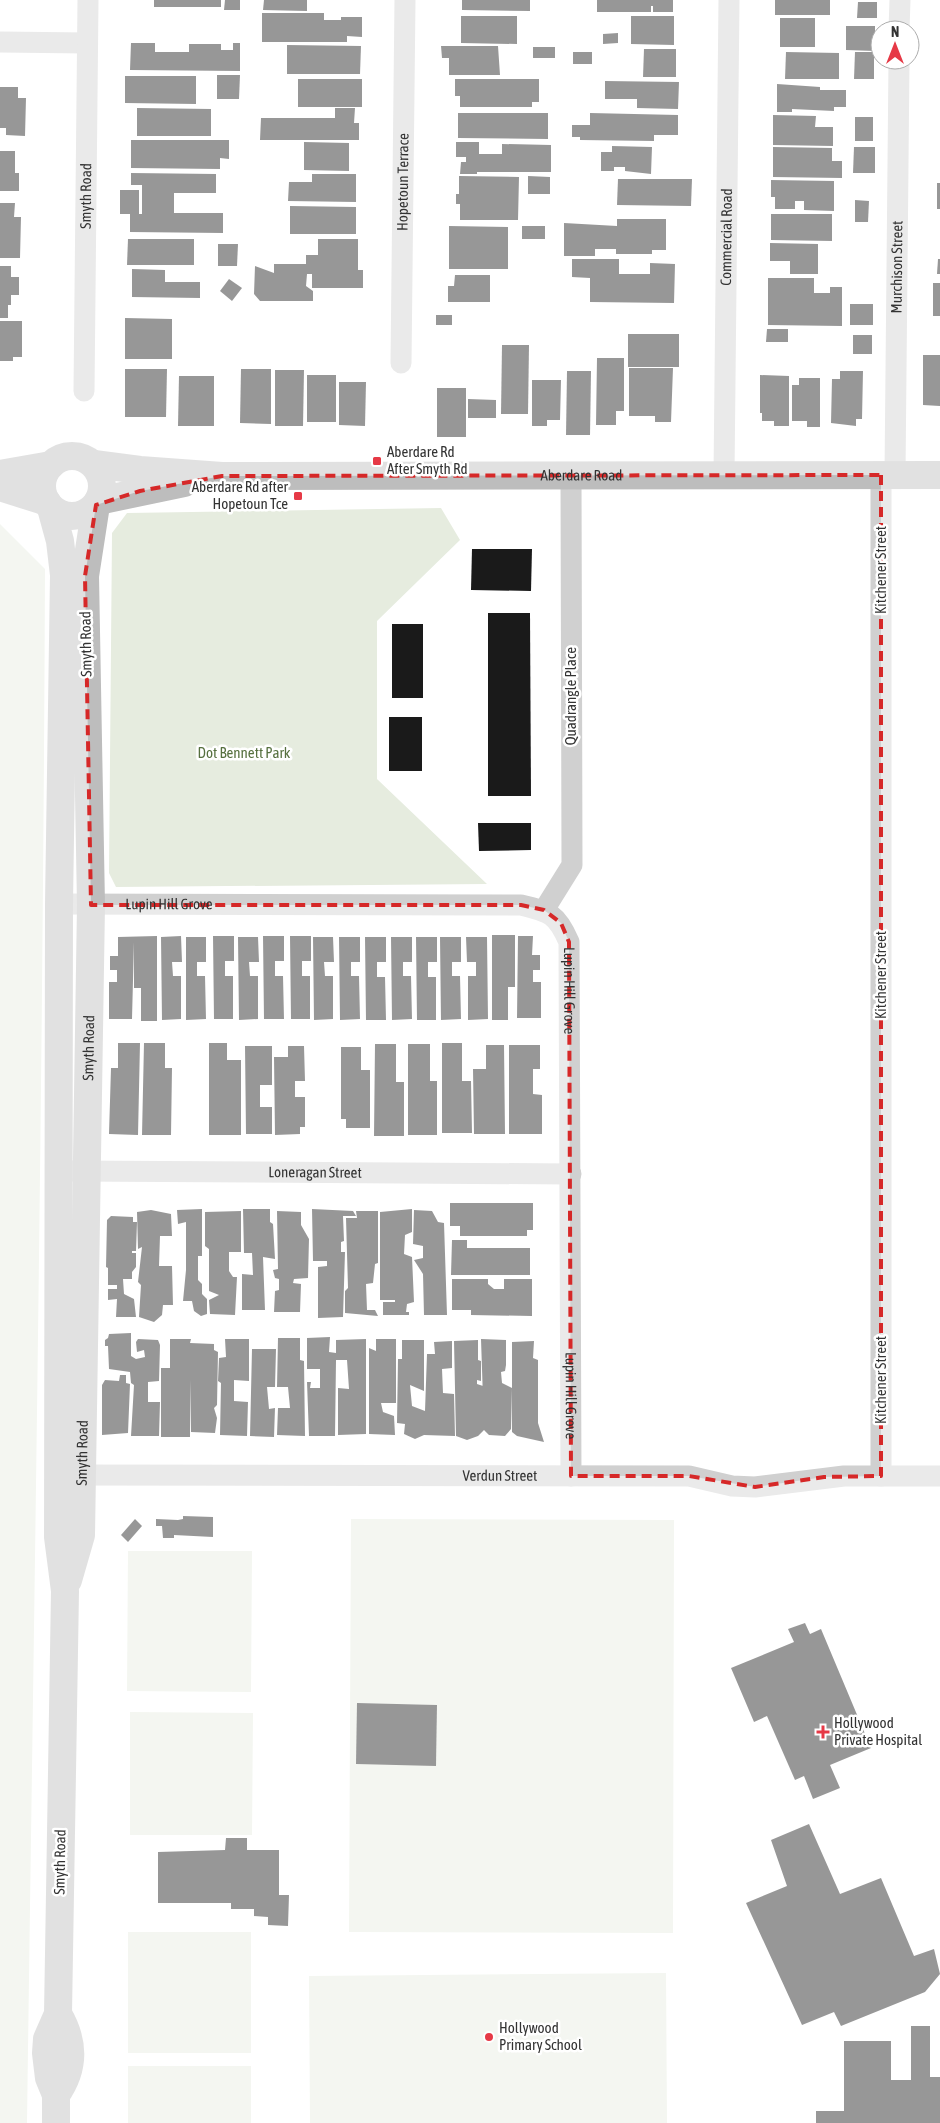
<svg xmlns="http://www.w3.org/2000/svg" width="940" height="2123" font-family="'Asap Condensed',sans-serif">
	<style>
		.green { fill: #e6ecdf; fill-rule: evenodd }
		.building { fill: #1a1a1a }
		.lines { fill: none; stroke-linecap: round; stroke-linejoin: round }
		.minor { stroke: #d0d0d0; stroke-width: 21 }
		.secondary { stroke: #bdbdbd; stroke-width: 28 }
		.marked { fill: none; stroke: #d62828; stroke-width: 4; stroke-dasharray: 10 6; stroke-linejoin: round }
		.poi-dot { fill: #e63946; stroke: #fff; stroke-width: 2 }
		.labels { text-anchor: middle; stroke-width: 5; stroke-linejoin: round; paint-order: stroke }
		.street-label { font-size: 15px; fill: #333; stroke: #fff }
		.poi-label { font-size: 15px; fill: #333; stroke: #fff; text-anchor: start }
		.park-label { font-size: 15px; fill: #56703f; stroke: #fff }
	</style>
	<rect width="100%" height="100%" fill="#fff"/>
	<g class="green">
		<polygon points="441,508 460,540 377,621 377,779 487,884 116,887 109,873 112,533 127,513"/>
		<path d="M0,524L45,569C43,1087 34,1605 27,2123H0Z"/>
		<path d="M351,1519L674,1520L673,1933L349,1932ZM357,1703L437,1705L436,1765L357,1764Z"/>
		<polygon points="128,1551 252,1551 251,1692 127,1691"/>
		<polygon points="130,1712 253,1713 252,1835 130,1835"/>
		<rect x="128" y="1932" width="123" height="121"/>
		<polygon points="666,1973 667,2123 310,2123 309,1976"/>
		<rect x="128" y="2066" width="123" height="57"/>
	</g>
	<g class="building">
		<rect x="154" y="0" width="67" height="7"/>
		<polygon points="225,0 240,0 240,10 224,10"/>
		<polygon points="264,0 307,0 307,11 263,10"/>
		<polygon points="462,0 530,0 530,11 462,10"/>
		<polygon points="597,0 673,0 673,12 653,12 653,6 651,6 651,12 597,12"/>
		<rect x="775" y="0" width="55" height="15"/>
		<polygon points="858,2 877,2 877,18 857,18"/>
		<polygon points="262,13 324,13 324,20 341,20 341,17 362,17 362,37 347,36 347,42 262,42"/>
		<polygon points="461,16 517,16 517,44 461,43"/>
		<polygon points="631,16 674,16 674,45 631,44"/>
		<rect x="780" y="18" width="35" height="29"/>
		<polygon points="846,26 875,26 875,51 846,50"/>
		<polygon points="618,33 618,43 603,44 603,34"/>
		<polygon points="131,43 155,43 155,52 189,52 189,44 221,44 221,50 233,50 233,43 240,43 240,71 130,70"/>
		<polygon points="287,45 361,46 360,74 287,74"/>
		<polygon points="441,46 498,46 500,75 449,75 449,58 442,58"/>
		<rect x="533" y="47" width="22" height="11"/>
		<polygon points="644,49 676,49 676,77 643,77"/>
		<rect x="573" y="52" width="19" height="12"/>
		<polygon points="786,52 839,53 839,79 785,79"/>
		<polygon points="855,52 874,52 874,79 854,79"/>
		<polygon points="217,75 240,75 239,99 217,99"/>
		<polygon points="125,76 196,76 196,104 125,103"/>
		<rect x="298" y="79" width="64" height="28"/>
		<polygon points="455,79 539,79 539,102 532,102 532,107 460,107 460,96 455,96"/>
		<polygon points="605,81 679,82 678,109 637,108 637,99 605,99"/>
		<polygon points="777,84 820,87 820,90 846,90 846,107 834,107 834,111 792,109 792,112 777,112"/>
		<polygon points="0,87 18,87 18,98 26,98 25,136 6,135 6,128 0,128"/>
		<polygon points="137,108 211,109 211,136 137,136"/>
		<polygon points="335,108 355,108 354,123 359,123 359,140 260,140 261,118 335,118"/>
		<polygon points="458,113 548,113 548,139 458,138"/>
		<polygon points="590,113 678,115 678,135 654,135 654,141 580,140 580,137 572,137 572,125 590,125"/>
		<polygon points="773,115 816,116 815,127 833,127 833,146 773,145"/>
		<rect x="855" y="117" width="18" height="24"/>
		<polygon points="131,140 229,140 229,159 220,158 220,169 131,168"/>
		<polygon points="304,142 349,143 349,171 304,170"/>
		<polygon points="456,142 479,142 479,154 502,154 502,144 551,145 551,172 477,172 477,174 460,174 461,162 466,162 466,157 456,157"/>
		<polygon points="612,146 652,147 651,174 625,171 625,167 614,167 614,171 601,171 601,152 612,152"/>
		<polygon points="773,147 832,148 832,161 842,161 842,178 773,177"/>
		<polygon points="854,147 875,147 875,173 853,173"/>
		<polygon points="0,151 15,151 15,173 19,173 19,191 0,191"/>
		<polygon points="131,173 216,174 216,193 174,193 174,213 223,213 223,233 130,232 130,214 120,214 120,190 139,190 139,214 142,214 142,185 131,185"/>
		<polygon points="312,174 356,174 356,202 288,201 289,182 312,182"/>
		<polygon points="459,176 519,177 518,220 460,220 460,204 456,204 456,194 459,194"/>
		<polygon points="528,176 550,177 550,194 528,194"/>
		<polygon points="618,179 692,179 691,206 617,205"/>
		<polygon points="771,180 834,181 834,211 804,210 804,201 795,201 795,209 775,209 775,197 771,197"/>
		<rect x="937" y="183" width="3" height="26"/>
		<polygon points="855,200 869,201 868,222 855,222"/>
		<polygon points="0,203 15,203 14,217 21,217 20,258 0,258"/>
		<polygon points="290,206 356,207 356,234 290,234"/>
		<polygon points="771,214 832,214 832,241 771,240"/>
		<polygon points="617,219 666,219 666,250 652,250 652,254 616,254 616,249 595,249 595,256 564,256 564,223 617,226"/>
		<polygon points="449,226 508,227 508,269 449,269"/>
		<rect x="522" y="226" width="23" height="13"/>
		<polygon points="128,239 194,239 194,265 127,265"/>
		<polygon points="318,239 358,239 358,270 363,270 363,288 312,288 312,274 307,274 306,286 313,291 313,301 260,301 254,294 255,266 274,273 274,264 306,264 306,255 318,255"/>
		<polygon points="770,243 818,244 818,274 790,274 790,261 770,261"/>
		<polygon points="218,244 238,244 237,266 218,266"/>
		<polygon points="572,259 619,259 619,274 650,274 650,263 675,264 674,303 590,302 590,278 572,277"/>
		<polygon points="938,259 940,259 940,274 937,274"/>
		<polygon points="0,266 11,266 11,277 19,277 19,295 11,295 11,305 8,305 8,318 0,318"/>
		<polygon points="132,269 165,270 165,282 200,282 200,298 132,297"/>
		<polygon points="455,275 490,275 490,302 448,302 448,286 454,286"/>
		<polygon points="768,278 814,278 814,293 830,293 830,287 842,287 842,326 768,325"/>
		<polygon points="229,279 242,288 232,301 220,291"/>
		<rect x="933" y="283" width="7" height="33"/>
		<rect x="850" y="304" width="23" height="21"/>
		<rect x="436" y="315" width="16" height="10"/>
		<polygon points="125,318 172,319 172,359 125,359"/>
		<polygon points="0,321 22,321 22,357 13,357 13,361 0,361"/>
		<polygon points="767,329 788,329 788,342 766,342"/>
		<rect x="628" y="334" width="51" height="33"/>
		<rect x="853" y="335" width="19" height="19"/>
		<polygon points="502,345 529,345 528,414 501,414"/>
		<polygon points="923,355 940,355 940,406 923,405"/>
		<polygon points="597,358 624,358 624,411 616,411 616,425 596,425"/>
		<polygon points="629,368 673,368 671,422 655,422 655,416 629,416"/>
		<polygon points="125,369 167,369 166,417 125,417"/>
		<polygon points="241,369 271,369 271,424 240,423"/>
		<polygon points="275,370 304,370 303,426 275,426"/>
		<polygon points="567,371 591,371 590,435 566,435"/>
		<polygon points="840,371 863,371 862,419 856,419 856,426 831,423 832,379 840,379"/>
		<rect x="307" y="375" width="29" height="47"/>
		<polygon points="760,375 789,376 789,426 774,426 774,421 762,421 762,413 760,413"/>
		<polygon points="179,376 214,376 214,426 178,426"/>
		<polygon points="799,378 820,378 820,427 807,427 807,421 792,421 792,385 799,385"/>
		<polygon points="532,380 561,380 560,420 547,420 547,426 532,426"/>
		<polygon points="339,382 366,382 365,426 339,425"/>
		<rect x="437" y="388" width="29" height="49"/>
		<polygon points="468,399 496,400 496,418 468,418"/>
		<polygon points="472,549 532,549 531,591 471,590"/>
		<polygon points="488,613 530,613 531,796 488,796"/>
		<rect x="392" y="624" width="31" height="74"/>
		<rect x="389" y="717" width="33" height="54"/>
		<polygon points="478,823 531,823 531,850 479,851"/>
		<polygon points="492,935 515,935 515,987 508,987 508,1020 492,1020"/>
		<polygon points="157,936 157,1021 141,1021 141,988 134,988 134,942 132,1019 109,1019 109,982 117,982 117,970 110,970 110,956 118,956 118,937"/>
		<polygon points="181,936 182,962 172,962 173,976 181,976 181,1019 162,1020 161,937"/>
		<polygon points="213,936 234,936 234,961 225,961 225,976 233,976 233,1019 214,1019"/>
		<polygon points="263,936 284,936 284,961 275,961 275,976 283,976 284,1019 264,1019"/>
		<polygon points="290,936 311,936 311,961 302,961 302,976 310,976 310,1019 291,1019"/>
		<polygon points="518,936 533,936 532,955 540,955 540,970 533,970 533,982 541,982 541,1018 517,1018"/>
		<polygon points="186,937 206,937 206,962 197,962 197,976 205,976 206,1019 186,1020"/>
		<polygon points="238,937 258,937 259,962 249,962 250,976 258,976 258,1019 239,1020"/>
		<polygon points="313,937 333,937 334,962 324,962 325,976 333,976 333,1019 314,1020"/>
		<polygon points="339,937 360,937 360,962 351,962 351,976 359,976 360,1019 340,1020"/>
		<polygon points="365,937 386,937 386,962 377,962 377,977 385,977 386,1020 366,1020"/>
		<polygon points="391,937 412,937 412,962 403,962 403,976 411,976 412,1019 392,1020"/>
		<polygon points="416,937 437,937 437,962 428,962 428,977 436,977 436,1020 417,1020"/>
		<polygon points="440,937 461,937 461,962 452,962 452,976 460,976 461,1019 441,1020"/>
		<polygon points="466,937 487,937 488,1019 468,1020 468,976 476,976 476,962 467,962"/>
		<polygon points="118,1043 140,1043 138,1135 109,1134 111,1068 118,1068"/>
		<polygon points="144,1043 165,1043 165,1068 172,1068 171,1135 142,1135"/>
		<polygon points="209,1043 227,1043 227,1060 241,1060 241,1135 209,1135"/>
		<polygon points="442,1043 462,1043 462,1081 471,1081 472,1133 442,1133"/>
		<polygon points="375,1044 396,1044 396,1082 404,1082 404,1136 374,1136"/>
		<polygon points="408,1044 430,1044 430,1081 437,1081 437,1135 408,1135"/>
		<polygon points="486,1045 504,1045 505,1134 474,1134 473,1069 486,1069"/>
		<polygon points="509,1045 540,1045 540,1069 533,1069 533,1094 542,1095 542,1134 509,1134"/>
		<polygon points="245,1046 272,1046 272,1085 260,1085 260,1107 272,1107 272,1134 246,1134"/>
		<polygon points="288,1046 304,1046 305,1081 295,1081 295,1097 305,1097 305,1127 300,1127 300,1134 275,1135 274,1057 288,1057"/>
		<polygon points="341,1047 361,1047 361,1070 370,1070 370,1128 346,1128 346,1119 341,1119"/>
		<polygon points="450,1203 533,1203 533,1230 527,1230 527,1236 460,1236 460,1226 450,1226"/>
		<polygon points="202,1209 202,1256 198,1256 198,1280 202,1284 202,1294 207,1299 207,1314 201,1316 194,1311 192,1301 183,1301 186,1270 186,1222 178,1224 177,1210"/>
		<polygon points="243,1209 270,1209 270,1222 273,1224 275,1259 263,1257 265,1310 242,1310 242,1274 253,1275 252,1253 244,1253"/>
		<polygon points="312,1209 353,1211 356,1216 343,1216 344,1241 341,1242 341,1252 345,1252 343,1317 318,1318 318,1267 327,1266 327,1261 313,1261"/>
		<polygon points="412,1209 412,1232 405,1235 404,1254 412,1257 414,1302 407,1304 406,1312 409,1312 409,1315 383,1315 383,1302 395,1302 395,1300 380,1300 380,1212"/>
		<polygon points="151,1210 171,1214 172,1236 160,1236 159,1266 172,1266 173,1305 163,1305 162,1315 154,1322 139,1317 141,1285 138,1282 142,1247 138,1249 137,1212"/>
		<polygon points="414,1210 432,1211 438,1222 444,1223 447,1315 424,1315 423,1274 414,1260 423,1258 423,1246 413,1244"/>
		<polygon points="241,1211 241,1252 229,1252 229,1271 233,1277 237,1277 235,1315 210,1314 209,1300 219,1295 209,1291 209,1249 205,1246 205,1212"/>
		<polygon points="277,1211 301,1212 301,1225 309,1239 308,1278 294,1279 293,1283 301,1284 300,1312 274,1312 275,1291 279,1290 279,1279 275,1278 273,1270 278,1269"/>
		<polygon points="356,1211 378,1211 378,1263 375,1264 373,1283 366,1284 367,1310 375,1310 378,1316 345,1313 345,1291 348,1288 346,1218 357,1218"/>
		<polygon points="111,1216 133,1217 133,1222 137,1222 136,1251 132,1251 132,1253 136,1253 136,1267 132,1272 132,1279 123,1279 124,1294 134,1299 136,1317 116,1317 117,1299 108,1300 108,1289 117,1289 117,1285 108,1285 108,1268 106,1267 107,1220"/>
		<polygon points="452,1240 467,1240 467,1248 530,1248 530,1275 451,1275"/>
		<polygon points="452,1279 488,1279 488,1284 494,1289 504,1289 504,1279 532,1279 532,1316 471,1315 471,1310 452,1310"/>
		<polygon points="131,1333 131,1356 136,1359 145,1357 144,1350 137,1352 136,1342 138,1339 158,1340 160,1345 159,1381 148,1382 148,1402 160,1402 159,1436 131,1436 134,1385 131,1383 130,1372 109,1369 108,1346 105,1346 105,1340 108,1338 109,1334"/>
		<polygon points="330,1337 329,1352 336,1353 336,1340 366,1339 366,1434 338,1435 338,1388 349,1389 347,1360 336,1360 335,1436 309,1436 307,1382 311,1382 310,1388 320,1388 320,1369 307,1369 307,1338"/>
		<polygon points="278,1338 300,1338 300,1360 304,1361 305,1436 277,1435 278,1408 290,1408 288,1387 277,1387"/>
		<polygon points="170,1339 191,1339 190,1343 214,1344 214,1350 218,1352 217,1405 214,1408 217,1418 215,1433 191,1432 190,1380 190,1437 161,1437 161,1368 170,1368"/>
		<polygon points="225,1339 249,1339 249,1381 234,1380 234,1401 248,1402 247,1436 220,1435 221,1383 218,1381 219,1358 226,1357"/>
		<polygon points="376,1339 396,1339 396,1403 381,1403 383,1412 394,1416 395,1435 369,1434 369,1348 376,1351"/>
		<polygon points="481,1339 506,1340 506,1365 505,1371 501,1372 502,1383 512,1388 511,1429 505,1436 489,1435 484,1430 478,1436 467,1440 456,1436 454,1341 478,1340 478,1360 481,1361 481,1381 477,1380 477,1384 483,1386 484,1429"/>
		<polygon points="402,1340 424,1340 424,1391 410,1385 412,1406 425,1411 427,1354 435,1354 434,1342 452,1341 452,1368 442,1369 443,1393 454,1394 455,1436 424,1435 415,1439 404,1434 405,1424 397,1423 398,1359 402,1359"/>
		<polygon points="534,1341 533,1358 538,1360 538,1423 544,1442 517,1436 512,1432 512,1342"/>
		<polygon points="252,1349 276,1349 275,1387 267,1387 269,1409 275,1408 274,1437 250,1436"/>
		<polygon points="120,1375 126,1375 126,1383 130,1384 128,1433 102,1435 102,1385 105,1380 119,1381"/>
		<polygon points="183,1516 213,1517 213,1537 174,1535 174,1538 163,1538 162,1526 156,1526 156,1519 178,1520 183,1519"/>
		<polygon points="135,1519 142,1526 128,1542 121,1535"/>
		<polygon points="805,1623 810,1634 821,1629 871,1748 830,1765 840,1788 813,1799 804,1776 795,1780 767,1716 754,1722 731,1668 794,1642 788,1629"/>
		<polygon points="357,1703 437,1705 436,1766 356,1764"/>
		<polygon points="809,1824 840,1894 881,1878 914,1956 934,1949 940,1974 925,1992 841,2026 834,2012 802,2025 746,1903 787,1886 771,1840"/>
		<polygon points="226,1838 247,1838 247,1850 279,1850 279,1895 289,1895 288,1926 268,1925 268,1917 254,1916 254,1909 231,1909 231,1903 158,1903 158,1852 225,1850"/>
		<polygon points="911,2026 930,2026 930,2077 940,2077 940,2123 816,2123 816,2111 844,2111 844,2041 891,2041 891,2080 911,2080"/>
	</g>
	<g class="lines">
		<g class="minor">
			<polyline points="899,30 900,0"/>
			<polyline points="0,42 87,43"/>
			<path id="s1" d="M401,363L405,0"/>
			<path id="s2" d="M84,391L88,0"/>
			<path id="s3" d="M724,475L729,0"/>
			<path id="s4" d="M895,475L899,60"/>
			<path id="s5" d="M59,904L521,905C550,912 557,914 569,942L571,1476"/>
			<polyline points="544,910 572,865 571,475"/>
			<path id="s6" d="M71,1171L571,1174"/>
			<path id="s7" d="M68,1475L689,1476L732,1486L755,1487L844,1476H940"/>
			<polyline points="881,1476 881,475"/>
		</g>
		<g class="secondary">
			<circle cx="72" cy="486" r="30"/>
			<path id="s8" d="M94,464L140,470L222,476L940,475"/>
			<polyline points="0,474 51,465"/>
			<polyline points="0,487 47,502"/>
			<polyline points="98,501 184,483"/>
			<polyline points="51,508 60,541 64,575 59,904 58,1537 65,1591 58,2014 47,2039 46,2053 49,2078 56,2095 56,2123"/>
			<path id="s9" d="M68,1580L81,1535L91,905L85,576L96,505"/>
			<path d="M56,2095C75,2068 74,2041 58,2014"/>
		</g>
	</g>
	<path d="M0 0H940V2123H0ZM881,475V1476L824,1477L755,1487L689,1476H571L569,942L561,923L544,910L521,905H91L85,576L96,505L140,491L222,476Z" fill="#fff" fill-opacity=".55" fill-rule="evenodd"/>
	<path class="marked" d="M881,475V1476L824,1477L755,1487L689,1476H571L569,942L561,923L544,910L521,905H91L85,576L96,505L140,491L222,476Z"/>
	<g class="poi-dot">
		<rect x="372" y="456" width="10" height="10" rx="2.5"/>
		<rect x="293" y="491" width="10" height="10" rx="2.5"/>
		<path d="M820.5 1724.5h5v5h5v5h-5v5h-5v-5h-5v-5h5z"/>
		<circle cx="489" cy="2037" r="5"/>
	</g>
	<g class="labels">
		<g class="street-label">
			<text dy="5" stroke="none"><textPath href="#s1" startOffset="181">Hopetoun Terrace</textPath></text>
			<text dy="5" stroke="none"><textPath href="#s2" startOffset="195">Smyth Road</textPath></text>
			<text dy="5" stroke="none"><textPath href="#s3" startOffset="238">Commercial Road</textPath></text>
			<text dy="5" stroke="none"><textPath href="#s4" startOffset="208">Murchison Street</textPath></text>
			<text dy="5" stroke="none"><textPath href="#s8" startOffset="488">Aberdare Road</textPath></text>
			<text transform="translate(881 570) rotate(-90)" y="5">Kitchener Street</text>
			<text transform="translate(86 644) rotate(-91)" y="5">Smyth Road</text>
			<text transform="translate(571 696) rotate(-90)" y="5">Quadrangle Place</text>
			<text dy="5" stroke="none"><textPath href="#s5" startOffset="110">Lupin Hill Grove</textPath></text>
			<text transform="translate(881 975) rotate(-90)" y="5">Kitchener Street</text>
			<text dy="5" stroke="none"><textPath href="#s5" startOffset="575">Lupin Hill Grove</textPath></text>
			<text dy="5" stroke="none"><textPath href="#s9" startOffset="534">Smyth Road</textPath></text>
			<text dy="5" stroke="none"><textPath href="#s6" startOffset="244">Loneragan Street</textPath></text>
			<text transform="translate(881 1380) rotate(-90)" y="5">Kitchener Street</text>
			<text dy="5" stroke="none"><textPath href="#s5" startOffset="980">Lupin Hill Grove</textPath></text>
			<text dy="5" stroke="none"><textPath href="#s9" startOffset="129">Smyth Road</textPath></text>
			<text dy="5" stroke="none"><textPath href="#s7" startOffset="432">Verdun Street</textPath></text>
			<text transform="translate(60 1862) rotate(-89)" y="5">Smyth Road</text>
		</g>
		<g class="poi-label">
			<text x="387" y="457">Aberdare Rd<tspan x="387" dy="17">After Smyth Rd</tspan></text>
			<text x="288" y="492" text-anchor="end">Aberdare Rd after<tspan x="288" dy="17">Hopetoun Tce</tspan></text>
			<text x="834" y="1728">Hollywood<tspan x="834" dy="17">Private Hospital</tspan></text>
			<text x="499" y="2033">Hollywood<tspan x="499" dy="17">Primary School</tspan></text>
		</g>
		<g class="park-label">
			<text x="244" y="758">Dot Bennett Park</text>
		</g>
	</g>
	<g transform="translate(895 45)"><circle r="24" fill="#ffffff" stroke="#adadad"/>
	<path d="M0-4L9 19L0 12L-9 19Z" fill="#e63946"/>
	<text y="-8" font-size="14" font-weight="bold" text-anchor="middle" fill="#333333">N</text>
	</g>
</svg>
